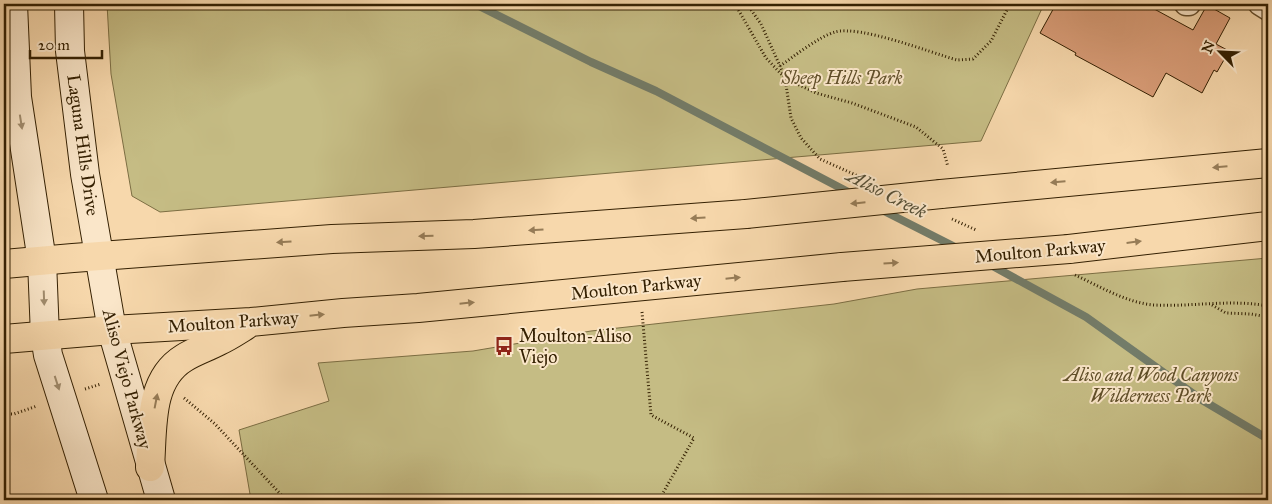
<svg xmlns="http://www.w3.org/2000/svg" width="1272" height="504" font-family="'IM FELL Great Primer',serif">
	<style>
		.green { fill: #c5bc84; stroke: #7c6e43 }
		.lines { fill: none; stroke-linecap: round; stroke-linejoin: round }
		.stream { stroke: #737c69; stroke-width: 8 }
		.building { fill: #d89c77; stroke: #342002 }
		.street-casing { stroke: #654e2c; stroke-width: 25 }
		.secondary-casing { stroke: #342002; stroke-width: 30 }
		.primary-casing { stroke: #342002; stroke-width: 30 }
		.path { stroke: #342002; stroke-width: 3; stroke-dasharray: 1 2.5; stroke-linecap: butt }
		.street { stroke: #fae6c9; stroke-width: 22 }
		.secondary { stroke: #fae6c9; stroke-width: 28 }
		.primary { stroke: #f7d8ac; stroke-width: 28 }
		.primary-bridge-casing { stroke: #342002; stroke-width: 30; stroke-linecap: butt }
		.primary-bridge { stroke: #f7d8ac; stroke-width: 28 }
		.oneway { fill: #a18d6f }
		.oneway2 { fill: #967c57 }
		.labels { text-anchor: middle; stroke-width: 4; stroke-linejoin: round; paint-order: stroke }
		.park-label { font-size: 18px; font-style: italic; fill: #604f29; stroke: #fae6c9 }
		.street-label { font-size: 18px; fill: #342002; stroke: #fae6c9 }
		.poi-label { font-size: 18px; fill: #342002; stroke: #fae6c9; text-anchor: start }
		.water-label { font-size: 19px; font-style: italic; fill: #544e35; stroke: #fae6c9 }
	</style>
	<rect width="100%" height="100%" fill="#f7d8ac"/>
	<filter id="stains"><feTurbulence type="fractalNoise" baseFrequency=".004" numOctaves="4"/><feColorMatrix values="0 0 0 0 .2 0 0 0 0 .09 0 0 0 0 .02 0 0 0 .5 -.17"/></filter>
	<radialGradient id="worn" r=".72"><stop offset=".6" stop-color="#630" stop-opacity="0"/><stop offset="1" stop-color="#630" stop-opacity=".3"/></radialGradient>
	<g class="green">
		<polygon points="107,4 1044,4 981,141 160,212 132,196 111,74"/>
		<polygon points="1268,258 1268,500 251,500 239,430 329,401 318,363 473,351 591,331 834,304 917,289"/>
	</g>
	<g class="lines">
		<g class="stream">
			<polyline points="475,4 591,62 656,91 852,194"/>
			<polyline points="880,209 959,249"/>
			<polyline points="989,264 1086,317 1202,400 1268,439"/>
		</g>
	</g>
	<polygon class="building" points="1056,4 1145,4 1193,30 1207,5 1230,18 1216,44 1229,51 1217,72 1214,70 1202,93 1166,73 1153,97 1075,55 1076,53 1040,33"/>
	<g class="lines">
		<g class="street-casing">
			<g id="street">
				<polyline points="1186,4 1189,4"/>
				<polyline points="1260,4 1268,9"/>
			</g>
		</g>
		<g class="secondary-casing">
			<g id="secondary">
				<polyline points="13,4 17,97 42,261 45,336 48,355 94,500"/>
				<polyline points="69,4 70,51 85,174 112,330 161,500"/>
			</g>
		</g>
		<g class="primary-casing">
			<g id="primary">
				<polyline points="941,194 1268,163"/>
				<polyline points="1069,249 1268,226"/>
				<polyline points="4,264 73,258 332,239 474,234 746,214"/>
				<polyline points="4,339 112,330 251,322 343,313 418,308 842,267"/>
				<path d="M150,467C153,429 148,380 184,358C195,351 208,347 219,341C228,337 237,331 245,326"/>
			</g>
		</g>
		<g class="path">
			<polyline points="735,4 766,58 785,78 816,93 852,103 916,127 943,149 948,167"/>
			<polyline points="747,4 761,24 780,66 785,78 791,118 801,138 820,159 858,176"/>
			<path d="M780,66C793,57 820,36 835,32C860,25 929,52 957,60L973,59L991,41L1010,4"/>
			<polyline points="952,219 976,230"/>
			<path d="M1075,275C1099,286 1127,303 1154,305C1192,307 1230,299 1268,306"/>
			<polyline points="1212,305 1226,313 1251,314 1268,317"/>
			<polyline points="642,312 651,415 694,438 659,500"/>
			<polyline points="85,389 101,384"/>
			<polyline points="184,398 215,424 286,500"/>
			<polyline points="4,414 14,414 37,406"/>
		</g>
		<use href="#street" class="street"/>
		<use href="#secondary" class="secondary"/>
		<use href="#primary" class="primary"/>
		<g class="primary-bridge-casing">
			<g id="primary-bridge">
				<polyline points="746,214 941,194"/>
				<polyline points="842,267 1069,249"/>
			</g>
		</g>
		<use href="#primary-bridge" class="primary-bridge"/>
	</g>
	<defs><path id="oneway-solid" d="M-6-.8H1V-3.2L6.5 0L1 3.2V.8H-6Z" transform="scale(1.25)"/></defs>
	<g class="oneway">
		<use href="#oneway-solid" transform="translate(21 122) rotate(81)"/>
		<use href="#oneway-solid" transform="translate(44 298) rotate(88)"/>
		<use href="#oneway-solid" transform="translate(57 383) rotate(72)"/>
	</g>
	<g class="oneway2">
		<use href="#oneway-solid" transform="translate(1220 167) rotate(175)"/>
		<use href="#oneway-solid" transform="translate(1058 182) rotate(175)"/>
		<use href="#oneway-solid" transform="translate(858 203) rotate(174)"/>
		<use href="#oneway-solid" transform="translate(698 218) rotate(176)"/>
		<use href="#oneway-solid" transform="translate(536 230) rotate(176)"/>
		<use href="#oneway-solid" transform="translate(426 236) rotate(178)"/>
		<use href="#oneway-solid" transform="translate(284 242) rotate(176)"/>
		<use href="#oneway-solid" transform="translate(1134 242) rotate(-7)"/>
		<use href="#oneway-solid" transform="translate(891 263) rotate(-4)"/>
		<use href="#oneway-solid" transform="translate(733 278) rotate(-6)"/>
		<use href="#oneway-solid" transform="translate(467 303) rotate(-6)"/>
		<use href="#oneway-solid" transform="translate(317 315) rotate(-6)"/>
		<use href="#oneway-solid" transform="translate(156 401) rotate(-79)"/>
	</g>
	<defs>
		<g id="bus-bare" transform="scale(1.5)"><path d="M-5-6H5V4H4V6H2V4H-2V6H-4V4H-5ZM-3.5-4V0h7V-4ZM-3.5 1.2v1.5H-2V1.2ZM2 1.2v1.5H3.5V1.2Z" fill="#8f2418" stroke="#fae6c9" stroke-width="2.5" paint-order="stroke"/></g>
	</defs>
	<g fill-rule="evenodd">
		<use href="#bus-bare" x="504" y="346"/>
	</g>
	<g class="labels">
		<g class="park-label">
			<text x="842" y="84">Sheep Hills Park</text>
			<text x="1151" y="381">Aliso and Wood Canyons<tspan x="1151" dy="21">Wilderness Park</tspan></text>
		</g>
		<g class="street-label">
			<text transform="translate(83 145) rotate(82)" y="6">Laguna Hills Drive</text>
			<text transform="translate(1040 251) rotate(-5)" y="6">Moulton Parkway</text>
			<text transform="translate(636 287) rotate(-6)" y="6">Moulton Parkway</text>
			<text transform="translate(233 322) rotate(-4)" y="6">Moulton Parkway</text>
			<text transform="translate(127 379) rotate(75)" y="6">Aliso Viejo Parkway</text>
		</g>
		<g class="poi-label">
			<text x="519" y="342">Moulton-Aliso<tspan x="519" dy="21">Viejo</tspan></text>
		</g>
		<g class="water-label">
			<text transform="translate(887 193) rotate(27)" y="7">Aliso Creek</text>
		</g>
	</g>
	<rect width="1272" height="504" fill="none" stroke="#f7d8ac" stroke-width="20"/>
	<rect x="5" y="5" width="1262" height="494" fill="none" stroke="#342002" stroke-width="2.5"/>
	<rect x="10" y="10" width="1252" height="484" fill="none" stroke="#342002"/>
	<g transform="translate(1220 52) rotate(294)" stroke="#fae6c9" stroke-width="4" paint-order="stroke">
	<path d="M0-4L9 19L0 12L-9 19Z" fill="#342002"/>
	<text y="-8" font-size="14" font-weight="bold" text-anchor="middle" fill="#342002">N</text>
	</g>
	<path d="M30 50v8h72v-8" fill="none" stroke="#342002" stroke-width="2.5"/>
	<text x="38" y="50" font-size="15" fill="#342002" stroke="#fae6c9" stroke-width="4" paint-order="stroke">20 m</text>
	<rect width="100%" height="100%" filter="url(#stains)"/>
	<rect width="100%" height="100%" fill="url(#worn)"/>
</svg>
